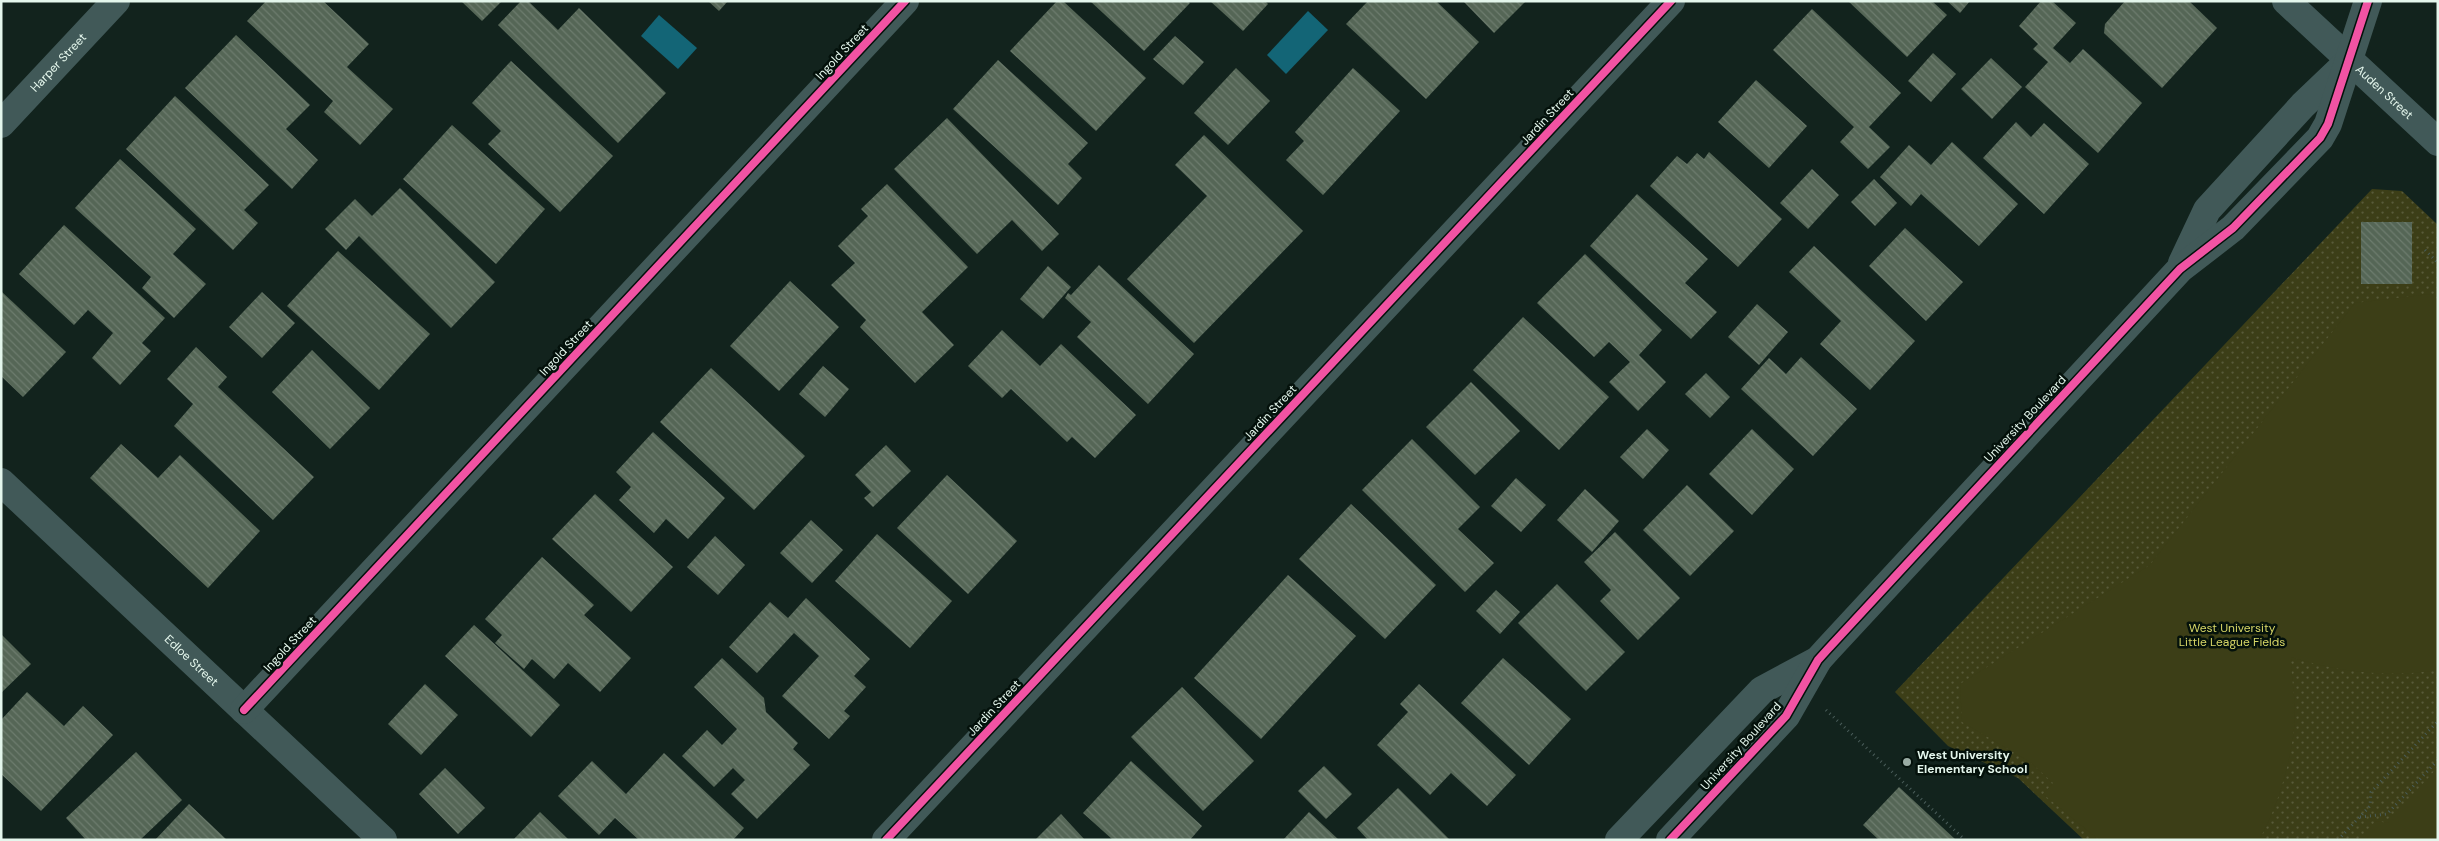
<svg xmlns="http://www.w3.org/2000/svg" width="2439" height="841" font-family="'DM Sans',sans-serif">
	<style>
		.park { fill: url(#park-dots) }
		.garden { fill: #3c3e17 }
		.water { fill: #136576 }
		.building { fill: url(#building-back-hatch) }
		.lines { fill: none; stroke-linecap: round; stroke-linejoin: round }
		.path { stroke: #4a5d5a; stroke-width: 3; stroke-dasharray: 1 4; stroke-linecap: butt }
		.minor { stroke: #415958; stroke-width: 28 }
		.cycleway-casing { stroke: #04110b; stroke-width: 11 }
		.cycleway { stroke: #f153a3; stroke-width: 8 }
		.poi-dot { fill: #9aaca4; stroke: #04110b; stroke-width: 2 }
		.labels { text-anchor: middle; stroke-width: 5; stroke-linejoin: round; paint-order: stroke }
		.street-label { font-size: 12px; fill: #e4f6ec; stroke: #04110b }
		.park-label { font-size: 12px; fill: #d7d667; stroke: #04110b }
		.poi-label { font-size: 12px; font-weight: bold; fill: #e4f6ec; stroke: #04110b; text-anchor: start }
	</style>
	<defs>
		<pattern id="park-dots" width="8" height="8" patternUnits="userSpaceOnUse" patternTransform="scale(1.25)"><rect width="8" height="8" fill="#3c3e17"/><path d="M2 2h.1M6 6h.1" fill="none" stroke="#585a39" stroke-width="1.8" stroke-linecap="round"/></pattern>
		<pattern id="building-back-hatch" width="6" height="6" patternUnits="userSpaceOnUse" patternTransform="scale(1.25)"><rect width="6" height="6" fill="#556656"/><path d="M-1 5l2 2M0 0l6 6M5-1l2 2" fill="none" stroke="#6d7c6e"/></pattern>
	</defs>
	<rect width="100%" height="100%" fill="#12231d"/>
	<polygon class="park" points="2372,189 2402,191 2438,225 2438,840 2084,840 2018,778 1948,746 1895,692"/>
	<g class="garden">
		<path d="M2430,294L2438,302V670C2389,678 2338,672 2291,657C2291,676 2295,696 2295,715C2294,752 2278,808 2259,840H2099L2043,794L2053,783L2030,762L1962,722L1960,684L2150,565L2355,303Z"/>
		<polygon points="2438,767 2438,840 2359,840 2376,821 2388,823"/>
	</g>
	<g class="water">
		<polygon points="1308,11 1328,30 1286,74 1267,55"/>
		<polygon points="659,15 697,48 678,69 641,36"/>
	</g>
	<g class="building">
		<polygon points="266,1 323,1 369,44 347,67 393,109 360,145 324,112 333,101 247,21"/>
		<polygon points="461,1 502,1 482,21"/>
		<polygon points="521,1 528,1 558,30 579,8 666,93 618,143 498,25"/>
		<polygon points="708,1 728,1 719,11"/>
		<polygon points="1057,1 1063,1 1146,78 1096,131 1010,51"/>
		<polygon points="1090,1 1188,1 1190,3 1144,51"/>
		<polygon points="1210,1 1265,1 1268,4 1243,31"/>
		<polygon points="1368,1 1436,1 1479,42 1426,99 1346,24"/>
		<polygon points="1463,1 1526,1 1494,33"/>
		<polygon points="1848,1 1932,1 1947,15 1907,57"/>
		<polygon points="1947,1 1970,1 1960,13"/>
		<polygon points="2041,1 2052,1 2076,23 2053,48 2070,63 2083,49 2142,103 2098,153 2025,87 2048,62 2033,49 2038,44 2019,26"/>
		<polygon points="2125,1 2189,1 2217,28 2162,88 2104,33 2105,24"/>
		<polygon points="1812,9 1901,93 1869,127 1890,147 1868,169 1840,142 1854,127 1773,50"/>
		<polygon points="236,35 310,105 286,129 318,160 292,189 185,88"/>
		<polygon points="1175,36 1204,62 1183,85 1153,59"/>
		<polygon points="1933,53 1956,74 1931,102 1908,81"/>
		<polygon points="1991,58 2022,87 1992,119 1961,89"/>
		<polygon points="998,60 1088,143 1068,164 1082,178 1058,205 953,109"/>
		<polygon points="511,61 613,156 560,212 488,144 501,131 472,103"/>
		<polygon points="1236,68 1270,101 1228,145 1194,113"/>
		<polygon points="1353,68 1400,111 1323,195 1286,160 1304,141 1295,132"/>
		<polygon points="1756,80 1807,126 1769,168 1718,122"/>
		<polygon points="175,96 269,185 244,210 258,223 233,250 126,149"/>
		<polygon points="947,118 1059,234 1042,251 1012,220 977,254 894,169"/>
		<polygon points="2016,122 2031,137 2044,123 2089,164 2044,214 1983,158"/>
		<polygon points="452,125 545,209 496,264 403,179"/>
		<polygon points="1204,135 1303,231 1194,343 1127,279 1207,196 1175,165"/>
		<polygon points="1952,142 2018,204 1979,246 1921,194 1911,206 1880,177 1909,145 1931,165"/>
		<polygon points="1709,152 1782,219 1738,267 1650,186 1677,156 1687,164 1697,153 1704,159"/>
		<polygon points="120,159 196,229 173,254 206,284 174,318 142,288 151,277 75,208"/>
		<polygon points="1812,169 1839,195 1808,229 1780,203"/>
		<polygon points="1874,179 1897,203 1875,226 1851,202"/>
		<polygon points="887,184 968,267 922,312 954,345 915,383 860,327 866,320 831,285 855,263 838,246 868,216 861,209"/>
		<polygon points="400,188 495,282 451,328 359,236 346,250 325,229 355,199 372,216"/>
		<polygon points="1637,194 1708,259 1685,283 1717,312 1691,339 1590,246"/>
		<rect x="2361" y="222" width="51" height="62"/>
		<polygon points="64,225 165,318 142,343 151,351 120,385 92,358 113,333 88,310 74,325 19,274"/>
		<polygon points="1905,228 1963,282 1926,321 1869,266"/>
		<polygon points="1814,246 1915,341 1870,390 1820,344 1841,321 1789,272"/>
		<polygon points="338,251 430,334 379,390 287,306"/>
		<polygon points="1585,254 1662,330 1639,355 1666,382 1638,411 1609,382 1630,362 1609,342 1594,357 1537,303"/>
		<polygon points="1099,265 1194,354 1148,404 1077,337 1091,322 1065,298 1068,293 1071,295"/>
		<polygon points="1048,266 1071,287 1043,319 1020,299"/>
		<polygon points="790,281 839,327 779,391 730,346"/>
		<polygon points="1,291 66,352 23,397 1,376"/>
		<polygon points="262,292 295,323 262,358 229,327"/>
		<polygon points="1757,304 1788,332 1759,365 1728,337"/>
		<polygon points="1523,317 1609,397 1559,450 1473,370"/>
		<polygon points="1002,330 1040,366 1061,344 1136,415 1095,458 1072,437 1067,442 1011,389 1002,398 968,366"/>
		<polygon points="196,347 227,377 218,387 314,477 273,520 174,426 193,404 167,379"/>
		<polygon points="312,350 370,408 330,449 272,392"/>
		<polygon points="1801,357 1857,409 1813,456 1741,389 1769,358 1786,374"/>
		<polygon points="823,366 849,389 825,417 799,394"/>
		<polygon points="711,368 805,456 754,510 660,422"/>
		<polygon points="1706,373 1730,397 1710,418 1685,394"/>
		<polygon points="1471,382 1520,431 1475,475 1426,427"/>
		<polygon points="1647,429 1669,450 1643,479 1620,457"/>
		<polygon points="1752,429 1794,469 1752,515 1709,474"/>
		<polygon points="653,432 725,498 688,539 666,519 654,533 619,500 631,487 616,472"/>
		<polygon points="1412,439 1480,507 1458,529 1494,563 1465,592 1362,490"/>
		<polygon points="121,444 158,478 180,455 260,531 208,588 90,478"/>
		<polygon points="886,445 911,471 873,507 864,498 871,492 855,475"/>
		<polygon points="947,475 1017,541 968,594 897,528"/>
		<polygon points="1516,478 1546,505 1521,532 1491,506"/>
		<polygon points="1687,485 1734,531 1690,576 1643,530"/>
		<polygon points="1585,489 1619,521 1592,552 1557,520"/>
		<polygon points="595,494 673,567 631,612 552,539"/>
		<polygon points="1351,504 1436,585 1385,639 1299,559"/>
		<polygon points="811,520 843,550 812,583 780,553"/>
		<polygon points="1615,532 1680,598 1638,640 1600,601 1611,590 1584,562"/>
		<polygon points="877,534 952,601 910,648 835,581"/>
		<polygon points="715,536 745,565 718,595 687,567"/>
		<polygon points="542,557 594,605 584,615 631,658 600,692 568,663 554,679 532,659 524,669 495,643 502,635 485,619"/>
		<polygon points="1288,575 1356,636 1261,739 1194,678"/>
		<polygon points="1557,584 1625,652 1586,691 1518,623"/>
		<polygon points="1496,590 1520,612 1500,634 1476,611"/>
		<polygon points="806,598 870,659 854,676 866,687 844,711 850,716 829,739 782,696 819,656 794,633 757,673 729,647 770,602 788,618"/>
		<polygon points="474,625 560,705 531,737 445,656"/>
		<polygon points="1,634 31,664 1,693"/>
		<polygon points="722,658 764,698 766,712 798,743 793,749 810,765 757,819 731,794 745,780 733,768 714,787 682,756 707,730 722,745 737,729 694,687"/>
		<polygon points="1503,658 1571,719 1529,765 1461,703"/>
		<polygon points="425,684 458,715 421,755 388,724"/>
		<polygon points="1419,684 1516,775 1487,806 1451,773 1430,795 1377,745 1408,712 1400,704"/>
		<polygon points="1182,687 1254,761 1203,811 1131,737"/>
		<polygon points="27,692 64,726 83,706 113,735 41,811 1,774 1,720"/>
		<polygon points="136,752 182,800 140,840 86,840 66,818"/>
		<polygon points="664,753 744,828 733,840 639,840 615,818 599,835 558,796 592,761 626,794"/>
		<polygon points="1131,761 1202,826 1190,840 1113,840 1083,813"/>
		<polygon points="1324,766 1352,794 1326,819 1298,791"/>
		<polygon points="445,768 485,808 458,834 419,794"/>
		<polygon points="1899,787 1956,840 1879,840 1863,825"/>
		<polygon points="1398,788 1450,840 1368,840 1357,828"/>
		<polygon points="189,804 227,840 155,840"/>
		<polygon points="540,812 569,840 513,840"/>
		<polygon points="1309,812 1339,840 1283,840"/>
		<polygon points="1061,814 1085,840 1035,840"/>
	</g>
	<g class="lines">
		<g class="path">
			<polyline points="2425,250 2438,263"/>
			<polyline points="1826,710 1965,840"/>
			<polyline points="2360,817 2387,814 2438,760"/>
			<polyline points="2338,840 2370,806 2371,792 2438,721"/>
		</g>
		<g class="minor">
			<path id="s1" d="M2286,1L2438,142"/>
			<path id="s2" d="M1,124L116,1"/>
			<polyline points="2182,263 2207,210 2303,105 2347,63"/>
			<path id="s3" d="M1,482L383,840"/>
			<polyline points="244,710 905,1"/>
			<polyline points="886,840 1671,1"/>
			<polyline points="1619,840 1762,690 1818,660"/>
			<polyline points="1670,840 1786,716 1818,660 1827,650 2180,269 2233,228 2320,138 2328,124 2368,1"/>
		</g>
		<g class="cycleway-casing">
			<g id="cycleway">
				<polyline points="244,710 905,1"/>
				<polyline points="886,840 1671,1"/>
				<polyline points="1670,840 1786,716 1818,660 1827,650 2180,269 2233,228 2320,138 2328,124 2368,1"/>
			</g>
		</g>
		<use href="#cycleway" class="cycleway"/>
	</g>
	<circle class="poi-dot" cx="1907" cy="762" r="5"/>
	<g class="labels">
		<g class="street-label">
			<text transform="translate(842 52) rotate(-47)" y="4">Ingold Street</text>
			<text dy="4" stroke="none"><textPath href="#s2" startOffset="84">Harper Street</textPath></text>
			<text dy="4" stroke="none"><textPath href="#s1" startOffset="134">Auden Street</textPath></text>
			<text transform="translate(1547 117) rotate(-47)" y="4">Jardin Street</text>
			<text transform="translate(566 348) rotate(-47)" y="4">Ingold Street</text>
			<text transform="translate(1270 413) rotate(-47)" y="4">Jardin Street</text>
			<text transform="translate(2025 419) rotate(-47)" y="4">University Boulevard</text>
			<text transform="translate(290 644) rotate(-47)" y="4">Ingold Street</text>
			<text dy="4" stroke="none"><textPath href="#s3" startOffset="261">Edloe Street</textPath></text>
			<text transform="translate(994 708) rotate(-47)" y="4">Jardin Street</text>
			<text transform="translate(1741 746) rotate(-48)" y="4">University Boulevard</text>
		</g>
		<g class="park-label">
			<text x="2232" y="632">West University<tspan x="2232" dy="14">Little League Fields</tspan></text>
		</g>
		<g class="poi-label">
			<text x="1917" y="759">West University<tspan x="1917" dy="14">Elementary School</tspan></text>
		</g>
	</g>
	<rect width="2439" height="841" fill="none" stroke="#e4f6ec" stroke-width="5"/>
</svg>
